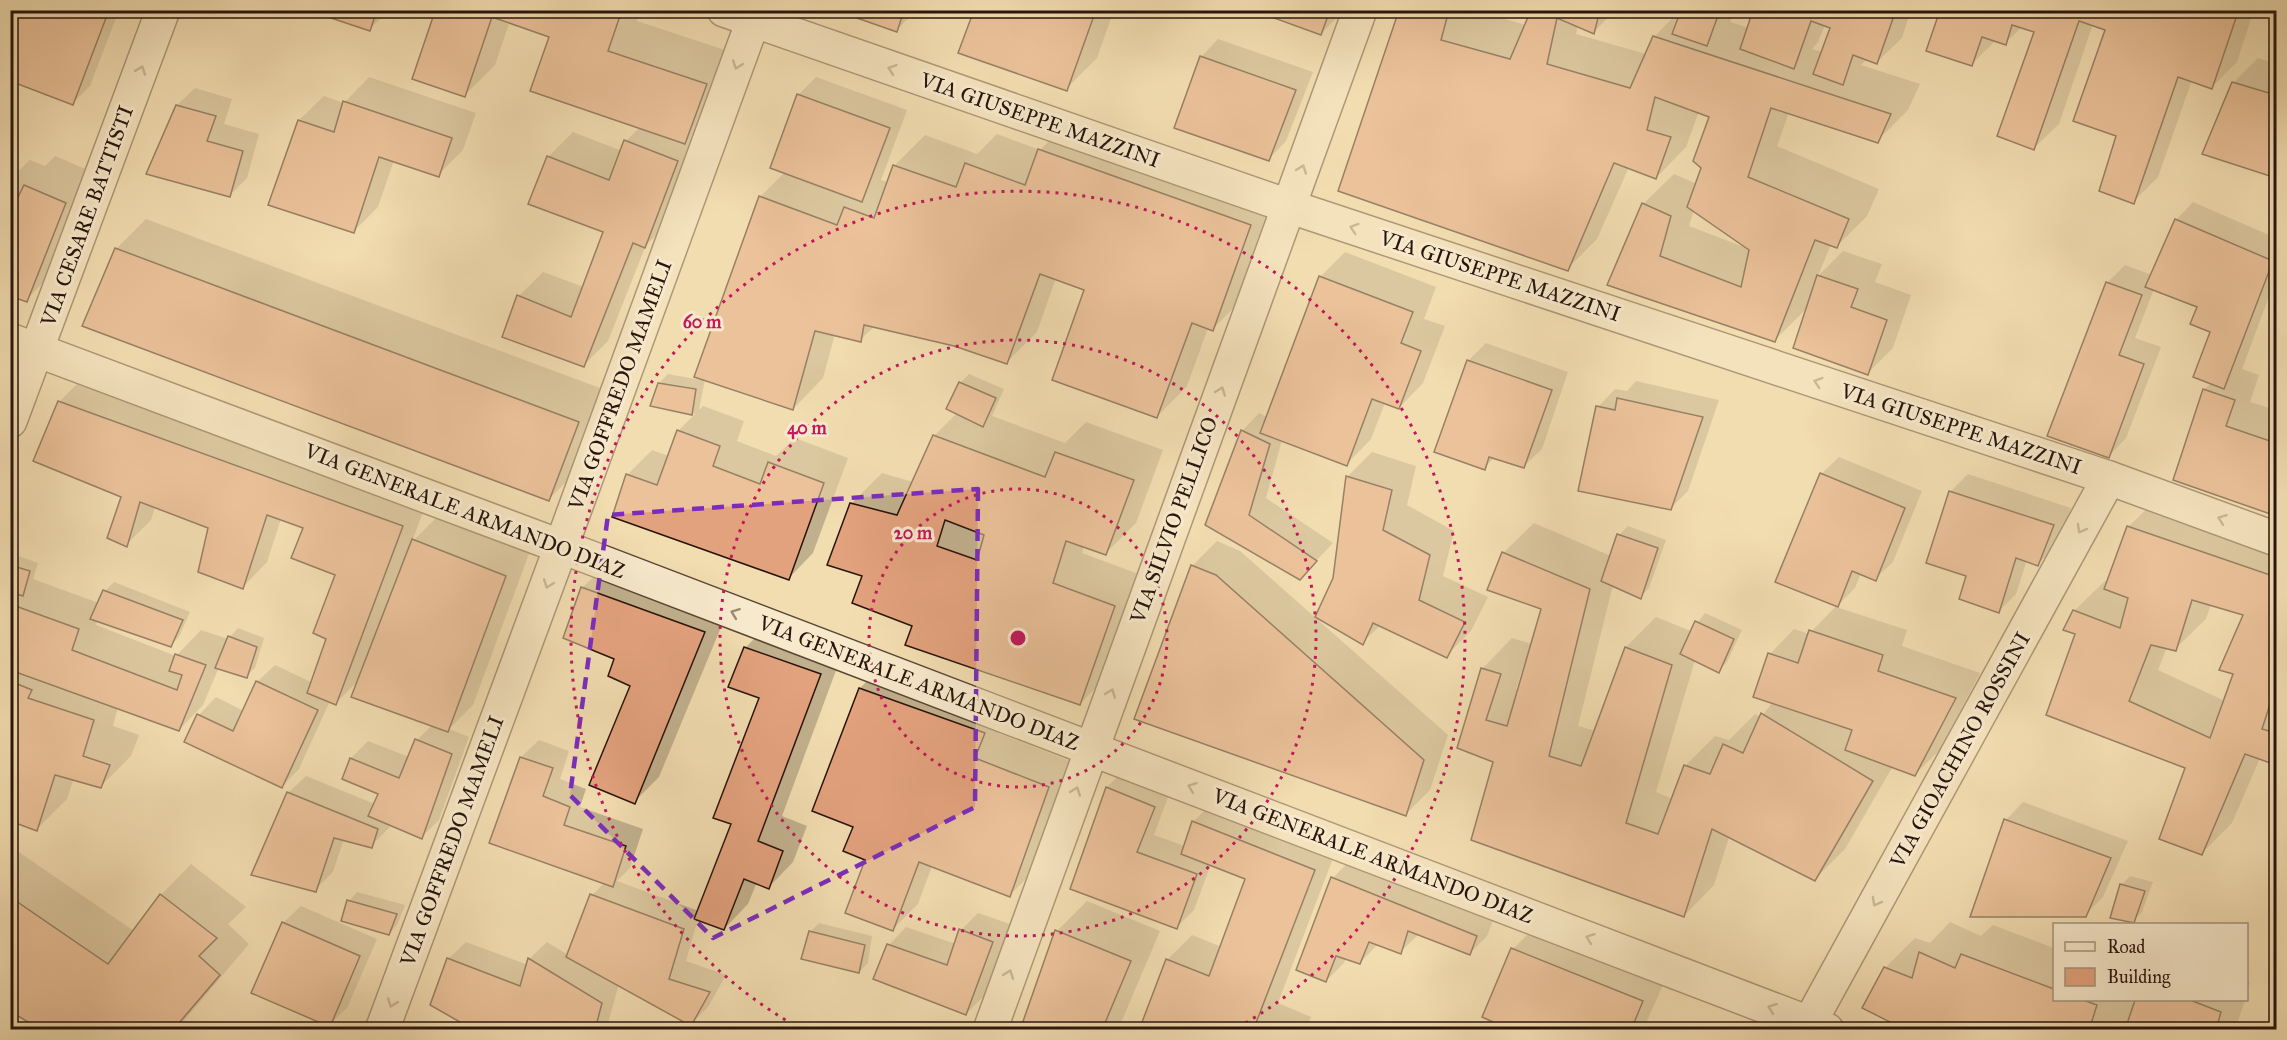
<svg xmlns="http://www.w3.org/2000/svg" width="2287" height="1040" font-family="'IM FELL Great Primer',serif">
	<style>
		.shadow { fill: #0003; fill-rule: evenodd }
		.building { fill: #e3a27e; stroke: #28140b; stroke-width: 1.5; fill-rule: evenodd }
		.lines { fill: none; stroke-linecap: round; stroke-linejoin: round }
		.minor-casing { stroke: #5a4634; stroke-width: 36 }
		.minor { stroke: #f7e9cc; stroke-width: 33 }
		.oneway { stroke: #9a8975 }
		.marked { fill: none; stroke: #7b2cbf; stroke-width: 4.5; stroke-dasharray: 12 8; stroke-linejoin: round }
		.ring { fill: none; stroke: #c2185b; stroke-width: 3; stroke-dasharray: 3 6 }
		.labels { text-anchor: middle; stroke-width: 6; stroke-linejoin: round; paint-order: stroke }
		.street-label { font-size: 21px; fill: #28140b; stroke: #f7e9cc }
		.centre { fill: #c2185b; stroke: #f7e9cc; stroke-width: 3 }
		.ring-label { font-size: 18px; text-anchor: middle; font-weight: bold; fill: #c2185b; stroke: #f7e9cc; stroke-width: 6; stroke-linejoin: round; paint-order: stroke }
	</style>
	<rect width="100%" height="100%" fill="#f2ddb1"/>
	<filter id="stains"><feTurbulence type="fractalNoise" baseFrequency=".00333" numOctaves="4"/><feColorMatrix values="0 0 0 0 .2 0 0 0 0 .09 0 0 0 0 .02 0 0 0 .5 -.17"/></filter>
	<radialGradient id="worn" r=".72"><stop offset=".6" stop-color="#630" stop-opacity="0"/><stop offset="1" stop-color="#630" stop-opacity=".3"/></radialGradient>
	<g class="shadow">
		<polygon points="12,10 119,10 90,86 72,104"/>
		<polygon points="325,10 389,10 370,29"/>
		<polygon points="437,10 641,10 637,21 737,54 714,112 693,133 702,136 670,222 646,245 608,341 583,366 519,296 543,272 584,287 605,231 548,157 573,132 622,151 626,141 640,127 551,36 510,21 495,65 465,95"/>
		<polygon points="838,10 916,10 897,30"/>
		<polygon points="975,10 1114,10 1097,58 1066,89"/>
		<polygon points="1256,10 1340,10 1338,16 1321,34"/>
		<path d="M1400,10H1474L1526,25L1532,10H1615L1594,32L1578,25L1576,34L1646,54L1654,37L1680,10H1735L1730,22L1749,28L1755,10H1911L1902,38L1877,62L1867,59L1861,65L1920,84L1908,110L1877,141L1789,112L1777,146L1879,189L1867,216L1837,246L1831,244L1818,276L1843,251L1882,264L1875,282L1911,295L1893,348L1868,373L1808,307L1775,340L1609,284L1643,204L1674,174L1697,184L1703,167L1711,116L1699,111L1686,147L1656,178L1629,167L1597,239L1567,269ZM1825,25L1832,27L1823,52L1812,49L1818,42ZM1694,210L1744,247L1689,226Z"/>
		<polygon points="1942,10 2254,10 2237,62 2212,87 2192,80 2158,177 2133,202 2118,135 2107,29 2093,24 2059,124 2034,148 2036,31 2022,27 2005,43 1996,40 1971,65"/>
		<polygon points="1218,39 1313,72 1286,141 1269,159 1201,57"/>
		<polygon points="2258,58 2276,64 2276,176 2204,153 2233,83"/>
		<polygon points="369,77 476,113 463,150 438,175 394,160 378,207 353,232 299,120 324,96 344,103"/>
		<polygon points="816,77 907,110 881,180 888,182 894,166 925,135 977,154 997,134 1040,150 1070,120 1280,195 1242,299 1212,330 1208,328 1187,386 1157,417 1086,289 1056,278 1037,332 1007,362 955,344 875,326 860,340 835,334 823,378 793,409 705,379 699,410 703,406 744,421 737,441 776,456 795,438 848,458 813,553 789,578 627,475 652,450 669,456 678,431 695,414 652,405 659,383 668,374 701,380 760,197 785,172 798,95"/>
		<polygon points="195,88 232,99 224,124 259,134 247,178 229,196 177,105"/>
		<polygon points="55,156 95,173 56,270 26,300 10,294 10,179 30,160 45,166"/>
		<polygon points="2193,202 2276,238 2276,278 2242,369 2259,375 2250,402 2276,410 2276,514 2175,479 2204,390 2211,383 2212,331 2199,306 2154,289 2135,338 2161,347 2126,438 2109,456 2107,283 2125,265 2152,275 2176,220"/>
		<polygon points="146,219 608,391 579,469 549,499 116,249"/>
		<polygon points="1345,252 1436,287 1424,319 1445,326 1423,383 1399,408 1385,403 1371,439 1347,464 1282,440 1266,498 1333,543 1300,578 1207,524 1242,431 1259,413 1267,417 1320,277"/>
		<polygon points="1486,343 1568,372 1542,449 1524,466 1495,457 1484,468 1468,361"/>
		<polygon points="969,374 1004,389 992,416 1065,443 1086,422 1163,450 1136,523 1106,553 1084,546 1082,553 1144,576 1110,673 1080,704 914,625 864,575 851,504 882,473 913,482 934,436 957,413 948,409 960,383"/>
		<polygon points="84,377 427,501 412,542 438,516 530,551 473,705 449,729 469,737 439,820 422,837 390,824 389,828 371,846 344,839 333,872 315,890 288,793 306,776 375,804 380,793 351,758 368,741 409,757 417,740 432,725 359,680 336,703 330,701 299,769 281,787 186,741 199,715 216,697 244,711 257,682 275,665 313,683 328,638 337,574 305,528 281,519 267,562 243,587 210,527 155,507 151,520 126,545 122,496 59,402"/>
		<polygon points="1636,381 1719,400 1688,491 1671,508 1598,407 1615,389 1627,391"/>
		<polygon points="1372,452 1416,466 1407,505 1454,531 1443,576 1488,597 1471,631 1446,656 1381,625 1362,643 1334,579 1347,477"/>
		<path d="M1839,457L1922,491L1893,562L1875,579L1861,573L1855,588L1836,607L1907,630L1902,646L1980,673L1940,750L1915,774L1893,766L1845,849L1815,879L1729,837L1714,885L1684,916L1495,761L1458,747L1482,669L1512,638L1532,644L1543,609L1503,553L1534,523L1611,556L1619,535L1628,526L1666,540L1649,588L1640,597L1613,585L1578,726L1596,731L1626,647L1656,617L1691,631L1705,613L1742,630L1727,662L1719,671L1695,660L1656,792L1673,799L1685,766L1715,736L1729,740L1755,714L1761,717L1773,702L1770,654L1794,629L1809,634L1837,605L1821,474ZM1525,661H1527L1519,690L1516,689Z"/>
		<polygon points="1968,474 2071,508 2056,546 2038,564 2027,560 2016,594 1999,611 1968,575 1950,492"/>
		<path d="M2159,497L2276,536V763L2260,758L2232,823L2201,854L2187,767L2048,714L2077,633L2074,611L2105,581L2108,582L2128,527ZM2211,604L2245,614L2235,673L2225,701L2158,670L2167,647L2175,649L2206,619Z"/>
		<polygon points="1217,541 1240,551 1448,735 1430,790 1405,815 1192,566"/>
		<polygon points="10,553 38,563 33,579 99,603 105,591 114,582 190,612 179,637 170,646 97,620 96,625 176,656 201,630 228,639 238,628 264,638 255,668 246,676 219,667 203,705 179,730 118,707 113,726 139,735 131,756 101,786 74,778 67,799 37,829 10,820"/>
		<polygon points="607,564 729,608 659,777 634,802 632,685 582,588"/>
		<polygon points="770,623 844,649 782,816 807,826 793,862 769,887 757,882 748,904 724,929 698,919 686,961 726,975 708,1007 691,1024 619,984 606,1030 509,1030 498,1025 493,1030 478,1030 448,959 466,942 528,965 529,959 547,942 568,955 592,895 604,883 491,842 521,757 539,740 569,751 560,779 586,789 580,807 643,829 630,868 617,881 699,911 733,824 761,698 745,648"/>
		<polygon points="885,664 1009,708 998,733 1073,762 1034,871 1009,896 932,866 918,904 893,929 855,826 860,688"/>
		<polygon points="1125,770 1171,789 1154,835 1185,846 1193,822 1218,797 1338,845 1278,1003 1311,1017 1306,1030 1141,1030 1167,960 1192,935 1222,947 1247,878 1211,864 1194,910 1177,927 1072,888 1107,787"/>
		<polygon points="2023,802 2128,841 2103,897 2085,915 2006,820"/>
		<polygon points="10,846 134,931 161,895 191,864 246,907 228,924 249,944 176,1030 44,1030 10,1009"/>
		<polygon points="1350,860 1494,918 1487,936 1470,953 1418,935 1400,952 1377,945 1360,963 1346,958 1344,963 1326,981 1333,878"/>
		<polygon points="2130,876 2153,882 2142,912 2133,921 2121,885"/>
		<polygon points="357,892 405,905 397,925 389,934 349,901"/>
		<polygon points="1087,901 1160,931 1118,1030 1022,1030 1057,931"/>
		<polygon points="301,906 377,939 347,1008 329,1025 283,923"/>
		<polygon points="978,913 1010,924 984,996 966,1014 875,978 889,945 906,927 956,944 961,930"/>
		<polygon points="1950,922 1981,936 1993,925 2054,948 2054,1000 2126,1000 2135,1004 2137,1000 2245,1000 2238,1022 2259,1030 1909,1030 1885,968 1915,938 1930,943"/>
		<polygon points="819,923 872,936 868,963 859,972 810,932"/>
		<polygon points="1538,924 1667,976 1643,1030 1515,1030 1513,949"/>
		<polygon points="2246,980 2250,982 2246,995"/>
	</g>
	<g class="building">
		<polygon points="10,10 109,10 73,105 10,81 10,66 16,50 10,48"/>
		<polygon points="323,10 377,10 370,31 322,15"/>
		<polygon points="432,10 622,10 608,51 707,84 685,144 530,91 549,37 492,17 465,97 412,79 435,11"/>
		<polygon points="834,10 904,10 897,32"/>
		<polygon points="974,10 1017,10 1035,17 1037,10 1096,10 1067,91 958,53"/>
		<polygon points="1252,10 1330,10 1321,35"/>
		<polygon points="1399,10 1449,10 1441,40 1510,59 1531,10 1600,10 1594,34 1557,18 1547,64 1630,88 1653,36 1891,114 1878,143 1771,108 1748,177 1849,219 1837,248 1815,240 1775,342 1607,285 1642,203 1671,216 1660,256 1741,287 1749,250 1687,207 1701,168 1693,161 1709,117 1655,97 1647,130 1671,137 1656,179 1614,163 1568,271 1338,191"/>
		<polygon points="1681,10 1720,10 1707,46 1672,34"/>
		<polygon points="1753,10 1896,10 1877,64 1853,55 1843,85 1813,74 1830,28 1811,21 1794,69 1740,49"/>
		<polygon points="1940,10 2214,10 2236,18 2212,89 2178,77 2134,204 2099,191 2116,136 2073,121 2105,30 2079,21 2034,150 1997,136 2034,32 2012,25 2006,45 1982,37 1972,66 1926,51"/>
		<polygon points="1200,56 1296,90 1269,161 1174,128"/>
		<polygon points="2276,70 2276,178 2202,154 2232,82 2269,93"/>
		<polygon points="797,94 890,128 862,202 770,168"/>
		<polygon points="343,101 452,138 439,177 379,157 354,233 268,205 298,120 334,132"/>
		<polygon points="176,105 216,116 207,141 243,151 230,197 146,174"/>
		<polygon points="624,140 678,161 645,248 633,243 584,367 502,337 517,295 571,317 603,232 528,204 547,156 609,180"/>
		<polygon points="1038,149 1251,225 1213,331 1192,323 1157,418 1052,380 1084,290 1040,274 1007,364 954,346 864,325 861,342 815,331 793,410 694,377 759,196 837,225 844,207 874,218 893,165 956,187 965,163 1025,185"/>
		<polygon points="24,185 66,203 27,302 10,296 10,194 18,197"/>
		<polygon points="2175,219 2273,261 2224,389 2193,377 2210,332 2190,324 2197,307 2145,287"/>
		<polygon points="115,248 579,422 549,501 82,326"/>
		<polygon points="1817,275 1858,289 1851,307 1887,320 1868,375 1793,348"/>
		<polygon points="1319,276 1413,312 1401,343 1421,351 1399,409 1372,399 1347,466 1260,433"/>
		<polygon points="2106,282 2142,295 2119,355 2144,364 2109,458 2047,436"/>
		<polygon points="1467,360 1552,390 1524,468 1489,457 1485,470 1434,452"/>
		<polygon points="959,382 996,398 983,427 946,409"/>
		<polygon points="658,383 696,389 692,415 650,406"/>
		<polygon points="2203,389 2235,400 2226,426 2276,443 2276,516 2173,480"/>
		<polygon points="1617,398 1703,417 1671,510 1578,491 1596,406 1615,410"/>
		<polygon points="58,401 403,526 336,705 307,693 326,639 313,633 335,575 291,558 303,528 267,515 243,589 198,572 208,528 140,502 127,547 107,538 121,497 33,461"/>
		<polygon points="677,430 720,446 713,466 760,484 768,462 824,483 789,580 612,517 626,474 657,485"/>
		<polygon points="1241,430 1270,444 1249,515 1317,561 1300,580 1205,525"/>
		<path d="M933,435L1045,477L1055,452L1134,480L1106,555L1066,541L1053,583L1115,606L1080,705L905,645L912,626L852,603L862,576L827,565L850,503L897,515ZM945,520L984,535L977,560L937,546Z"/>
		<polygon points="1820,473 1905,508 1876,581 1852,571 1838,607 1775,582"/>
		<polygon points="1346,476 1392,490 1383,530 1430,555 1419,600 1465,622 1447,658 1373,623 1363,645 1315,617 1333,578"/>
		<polygon points="1949,491 2054,525 2038,566 2016,558 1999,613 1959,599 1966,576 1926,563"/>
		<path d="M2127,526L2276,577V686L2262,729L2276,733V765L2245,754L2202,855L2159,839L2185,768L2046,715L2075,634L2063,630L2073,610L2120,628L2128,598L2104,589ZM2192,600L2243,615L2219,670L2233,674L2210,738L2129,701L2151,645L2176,651Z"/>
		<polygon points="1617,534 1658,548 1641,599 1601,581"/>
		<polygon points="412,539 506,576 448,732 351,697"/>
		<polygon points="1502,552 1590,589 1549,756 1581,766 1625,647 1672,665 1626,823 1658,834 1684,765 1710,774 1723,744 1743,753 1761,713 1873,781 1815,881 1712,829 1684,917 1471,840 1493,762 1457,748 1481,668 1501,674 1486,720 1507,726 1541,609 1487,590"/>
		<polygon points="10,565 30,571 23,596 10,592"/>
		<polygon points="1191,565 1216,575 1424,760 1406,816 1134,719"/>
		<polygon points="581,587 705,632 635,804 589,785 630,686 608,676 614,659 563,638"/>
		<polygon points="103,590 183,620 171,647 90,619"/>
		<polygon points="10,604 79,629 72,650 177,690 182,675 169,671 175,654 206,665 179,731 10,670"/>
		<polygon points="1695,621 1734,639 1719,673 1680,654"/>
		<polygon points="1809,630 1883,655 1878,671 1956,698 1915,776 1845,750 1852,730 1753,697 1768,653 1798,663"/>
		<polygon points="228,636 257,647 247,678 215,668"/>
		<polygon points="744,647 821,674 758,841 783,851 769,889 744,879 724,930 694,919 731,824 713,818 759,698 728,687"/>
		<polygon points="10,681 32,690 28,698 94,720 83,756 110,765 101,788 55,775 37,831 10,821"/>
		<polygon points="256,681 318,710 282,788 184,742 197,714 233,731"/>
		<polygon points="859,688 985,733 975,758 1049,787 1010,897 919,862 893,931 845,913 865,860 843,851 853,827 812,811"/>
		<polygon points="415,739 452,754 422,839 368,816 378,794 342,779 350,758 399,778"/>
		<polygon points="520,757 553,768 543,796 570,807 564,825 626,846 613,887 489,843"/>
		<polygon points="1106,787 1155,807 1137,852 1197,874 1177,929 1070,889"/>
		<polygon points="287,792 378,829 372,848 334,838 316,892 251,875"/>
		<polygon points="2004,819 2111,858 2086,917 1970,917"/>
		<polygon points="1192,821 1315,870 1254,1028 1257,1030 1139,1030 1166,959 1209,976 1245,879 1181,854"/>
		<polygon points="1331,877 1477,936 1470,955 1408,931 1401,954 1369,942 1360,964 1336,956 1326,982 1296,970"/>
		<polygon points="2120,884 2145,891 2134,923 2110,918"/>
		<polygon points="160,894 217,938 199,956 220,975 173,1030 41,1030 10,1011 10,897 108,964"/>
		<polygon points="590,894 684,929 669,979 710,992 691,1026 566,957"/>
		<polygon points="347,900 397,914 389,935 341,921"/>
		<polygon points="282,922 360,956 330,1027 251,993"/>
		<polygon points="959,929 993,942 966,1015 873,979 887,944 947,965"/>
		<polygon points="1055,930 1131,961 1102,1030 1020,1030"/>
		<polygon points="809,931 865,945 859,973 801,959"/>
		<polygon points="1511,948 1643,1001 1631,1030 1511,1030 1482,1017"/>
		<polygon points="1919,952 1955,968 1961,954 2054,989 2054,1000 2083,1000 2097,1005 2090,1027 2096,1030 1906,1030 1862,1008 1884,967 1912,978"/>
		<polygon points="447,958 520,986 528,958 602,1003 595,1030 505,1030 492,1024 490,1030 474,1030 430,1005"/>
		<polygon points="2135,1000 2190,1000 2221,1012 2216,1030 2125,1030"/>
	</g>
	<g class="lines">
		<g class="minor-casing">
			<g id="minor">
				<polyline points="724,10 1288,206 2109,478 2276,539"/>
				<polyline points="10,340 594,559 1827,1030"/>
				<polyline points="10,421 163,10"/>
				<polyline points="1810,1022 2109,478"/>
				<polyline points="382,1030 561,547 757,10"/>
				<polyline points="990,1030 1360,10"/>
			</g>
		</g>
		<use href="#minor" class="minor"/>
	</g>
	<defs><path id="oneway-chevron" d="M-2-3.5L2.5 0L-2 3.5" fill="none" stroke-width="1.6" stroke-linecap="round" stroke-linejoin="round" transform="scale(1.5)"/></defs>
	<g class="oneway">
		<use href="#oneway-chevron" transform="translate(737 65) rotate(110)"/>
		<use href="#oneway-chevron" transform="translate(892 69) rotate(-161)"/>
		<use href="#oneway-chevron" transform="translate(141 70) rotate(-70)"/>
		<use href="#oneway-chevron" transform="translate(1302 169) rotate(-70)"/>
		<use href="#oneway-chevron" transform="translate(1354 228) rotate(-162)"/>
		<use href="#oneway-chevron" transform="translate(1818 382) rotate(-162)"/>
		<use href="#oneway-chevron" transform="translate(1221 391) rotate(-70)"/>
		<use href="#oneway-chevron" transform="translate(2222 519) rotate(-160)"/>
		<use href="#oneway-chevron" transform="translate(2081 529) rotate(119)"/>
		<use href="#oneway-chevron" transform="translate(548 584) rotate(110)"/>
		<use href="#oneway-chevron" transform="translate(735 613) rotate(-159)"/>
		<use href="#oneway-chevron" transform="translate(1111 693) rotate(-70)"/>
		<use href="#oneway-chevron" transform="translate(1192 787) rotate(-159)"/>
		<use href="#oneway-chevron" transform="translate(1076 791) rotate(-70)"/>
		<use href="#oneway-chevron" transform="translate(1876 902) rotate(119)"/>
		<use href="#oneway-chevron" transform="translate(1590 938) rotate(-159)"/>
		<use href="#oneway-chevron" transform="translate(1009 974) rotate(-70)"/>
		<use href="#oneway-chevron" transform="translate(392 1003) rotate(110)"/>
		<use href="#oneway-chevron" transform="translate(1772 1008) rotate(-159)"/>
	</g>
	<path d="M0 0H2287V1040H0ZM978,489L975,807L713,938L570,795L608,515Z" fill="#f2ddb1" fill-opacity=".55" fill-rule="evenodd"/>
	<path class="marked" d="M978,489L975,807L713,938L570,795L608,515Z"/>
	<g class="ring">
		<circle cx="1018" cy="638" r="149"/>
		<circle cx="1018" cy="638" r="298"/>
		<path d="M801 1029A447 447 0 1 1 1235 1029"/>
	</g>
	<g class="labels">
		<g class="street-label">
			<text transform="translate(1040 120) rotate(19)" y="7">VIA GIUSEPPE MAZZINI</text>
			<text transform="translate(87 216) rotate(-70)" y="7">VIA CESARE BATTISTI</text>
			<text transform="translate(1500 276) rotate(18)" y="7">VIA GIUSEPPE MAZZINI</text>
			<text transform="translate(620 385) rotate(-70)" y="7">VIA GOFFREDO MAMELI</text>
			<text transform="translate(1961 429) rotate(18)" y="7">VIA GIUSEPPE MAZZINI</text>
			<text transform="translate(465 511) rotate(21)" y="7">VIA GENERALE ARMANDO DIAZ</text>
			<text transform="translate(1174 520) rotate(-70)" y="7">VIA SILVIO PELLICO</text>
			<text transform="translate(919 683) rotate(21)" y="7">VIA GENERALE ARMANDO DIAZ</text>
			<text transform="translate(1960 750) rotate(-61)" y="7">VIA GIOACHINO ROSSINI</text>
			<text transform="translate(452 841) rotate(-70)" y="7">VIA GOFFREDO MAMELI</text>
			<text transform="translate(1373 856) rotate(21)" y="7">VIA GENERALE ARMANDO DIAZ</text>
		</g>
	</g>
	<circle cx="1018" cy="638" r="9" class="centre"/>
	<g class="ring-label">
		<text x="702" y="328">60 m</text>
		<text x="807" y="434">40 m</text>
		<text x="913" y="539">20 m</text>
	</g>
	<rect width="2287" height="1040" fill="none" stroke="#f2ddb1" stroke-width="36"/>
	<rect x="12" y="12" width="2263" height="1016" fill="none" stroke="#28140b" stroke-width="3"/>
	<rect x="18" y="18" width="2251" height="1004" fill="none" stroke="#28140b" stroke-width="1.5"/>
	<rect x="2053" y="923" width="195" height="78" fill="#f7e9cc" stroke="#a4947f" stroke-width="1.5"/>
	<rect x="2065" y="942" width="30" height="9" fill="#f7e9cc" stroke="#a4947f" stroke-width="1.5"/>
	<text x="2107" y="953" font-size="18" fill="#28140b">Road</text>
	<rect x="2065" y="968" width="30" height="18" fill="#e3a27e" stroke="#a4947f" stroke-width="1.5"/>
	<text x="2107" y="983" font-size="18" fill="#28140b">Building</text>
	<rect width="100%" height="100%" filter="url(#stains)"/>
	<rect width="100%" height="100%" fill="url(#worn)"/>
</svg>
